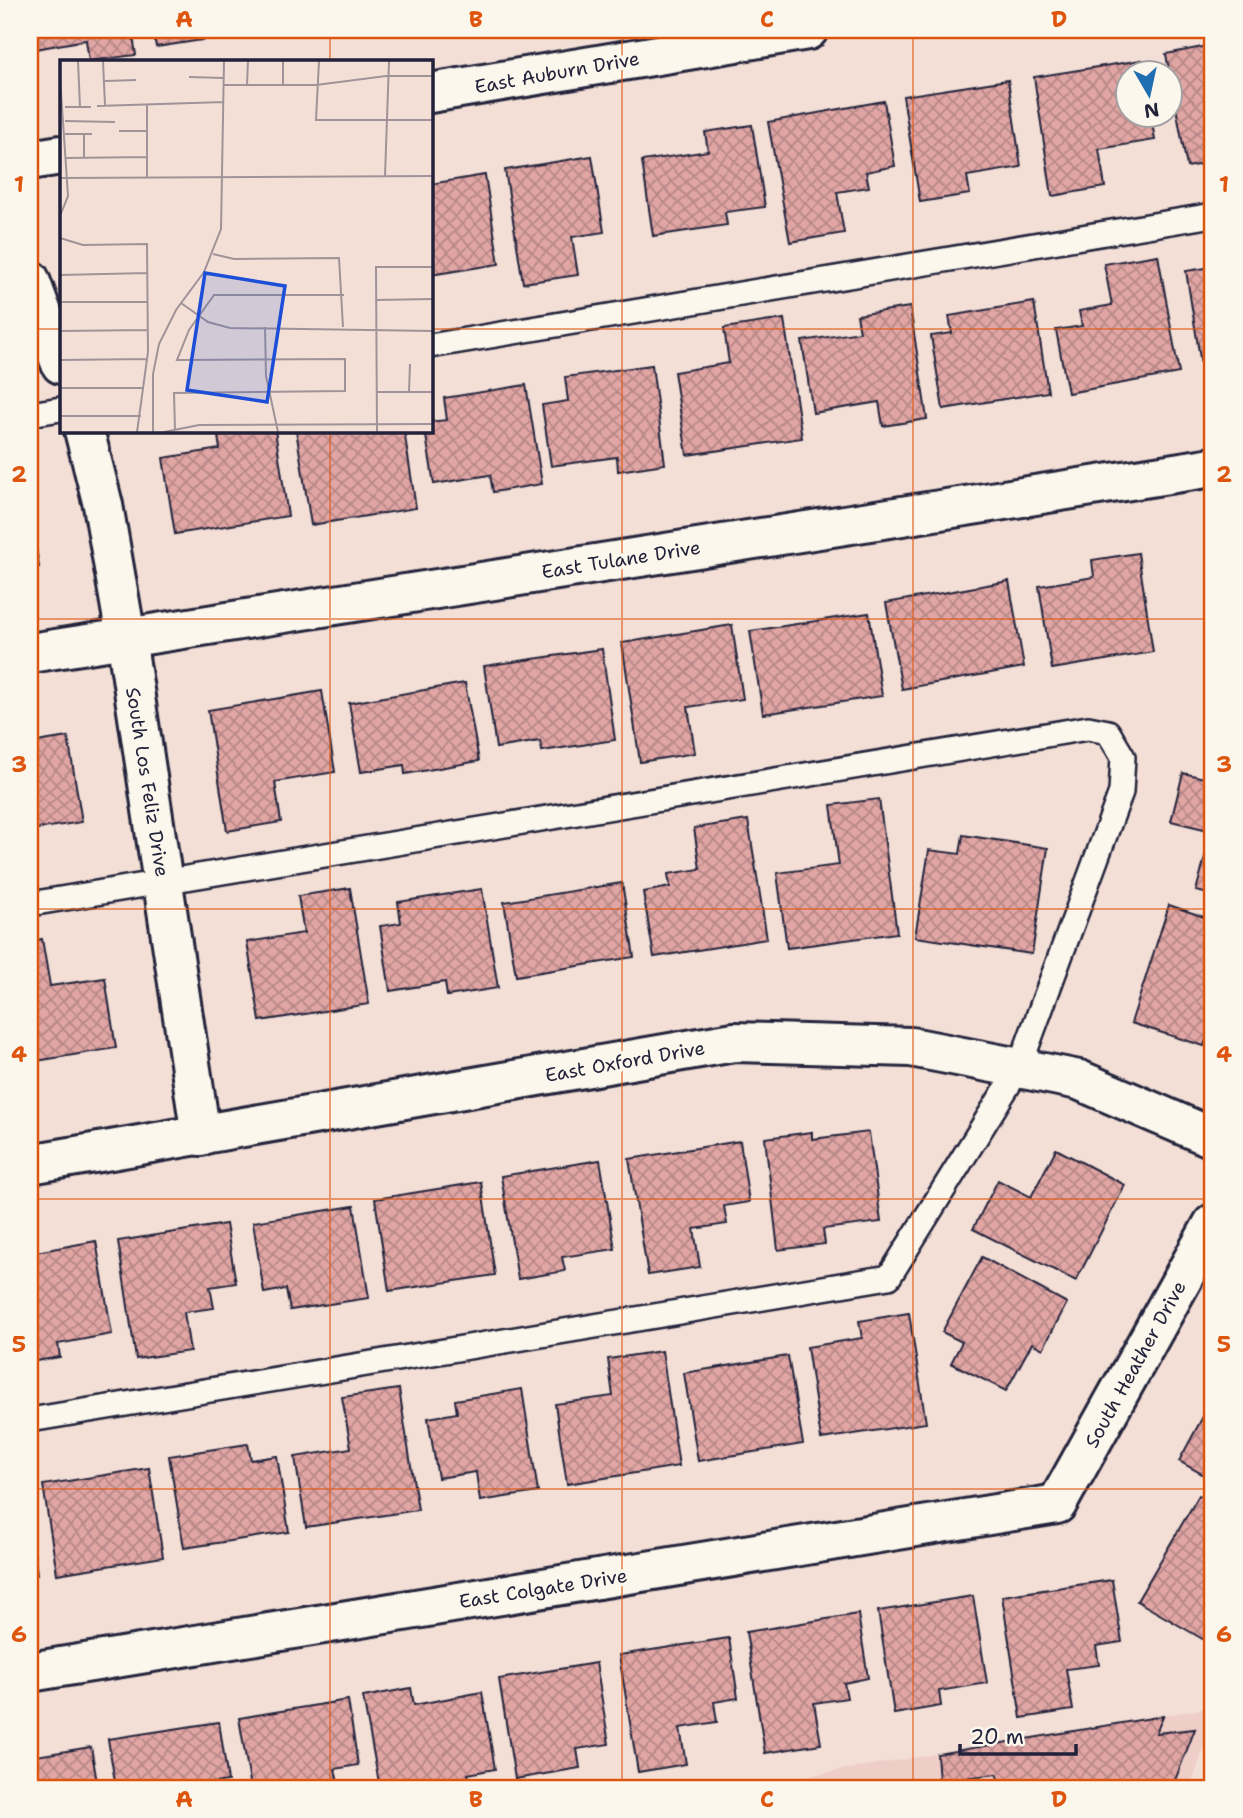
<svg xmlns="http://www.w3.org/2000/svg" width="1243" height="1818" font-family="'Shantell Sans',sans-serif">
	<style>
		.built { fill: #eecec7 }
		.building { fill: url(#building-cross-hatch); stroke: #22223b; stroke-width: 2 }
		.lines { fill: none; stroke-linecap: round; stroke-linejoin: round }
		.lane-casing { stroke: #22223b; stroke-width: 28 }
		.street-casing { stroke: #22223b; stroke-width: 44 }
		.lane { stroke: #fbf7ec; stroke-width: 23 }
		.street { stroke: #fbf7ec; stroke-width: 38 }
		.grid { fill: none; stroke: #de560e; stroke-width: 2; stroke-opacity: 0.55 }
		.labels { text-anchor: middle; stroke-width: 7; stroke-linejoin: round; paint-order: stroke }
		.street-label { font-size: 19px; fill: #22223b; stroke: #fbf7ec }
		.inset-road { fill: none; stroke: #9f9398; stroke-width: 2 }
		.view { fill: #1d4ed8; fill-opacity: 0.15; stroke: #1d4ed8; stroke-width: 3.5 }
		.inset-edge { fill: none; stroke: #22223b; stroke-width: 3.5 }
		.neatline { fill: none; stroke: #de560e; stroke-width: 2.5 }
		.grid-label { font-size: 23px; text-anchor: middle; font-weight: bold; fill: #de560e }
	</style>
	<defs>
		<pattern id="building-cross-hatch" width="8" height="8" patternUnits="userSpaceOnUse" patternTransform="scale(1.75)"><rect width="8" height="8" fill="#e1a6a4"/><path d="M0 0l8 8M0 8l8-8" fill="none" stroke="#b68787"/></pattern>
	</defs>
	<rect width="100%" height="100%" fill="#f3dfd6"/>
	<filter id="ink" filterUnits="userSpaceOnUse"><feTurbulence type="fractalNoise" baseFrequency=".0143" numOctaves="2"/><feDisplacementMap in="SourceGraphic" scale="14" xChannelSelector="R" yChannelSelector="G"/><feConvolveMatrix kernelMatrix="1 2 1 2 8 2 1 2 1" color-interpolation-filters="sRGB"/></filter>
	<g filter="url(#ink)">
		<polygon class="built" points="1213,1707 1213,1722 1190,1788 737,1788"/>
		<g class="building">
			<polygon points="30,30 132,30 136,55 89,61 86,40 30,50"/>
			<polygon points="153,30 267,30 156,47"/>
			<polygon points="1213,45 1213,162 1187,167 1166,54"/>
			<polygon points="1142,60 1144,74 1128,74 1128,116 1151,116 1155,140 1099,149 1105,187 1052,196 1034,77"/>
			<polygon points="1008,80 1021,167 967,176 970,194 920,202 903,96"/>
			<polygon points="884,101 895,166 866,172 869,187 837,192 844,233 790,242 768,122"/>
			<polygon points="752,125 765,207 725,212 727,225 653,236 642,161 708,151 705,132"/>
			<polygon points="592,156 604,232 572,237 578,275 523,283 505,170"/>
			<polygon points="485,175 499,264 430,275 430,184"/>
			<polygon points="1158,255 1179,373 1068,393 1056,330 1082,326 1079,311 1112,305 1104,264"/>
			<polygon points="1213,267 1213,369 1202,371 1186,271"/>
			<polygon points="1034,302 1048,392 943,409 931,336 952,333 949,316"/>
			<polygon points="910,307 927,419 883,426 879,402 813,413 802,341 860,332 857,315"/>
			<polygon points="784,319 802,438 687,455 674,372 729,363 724,328"/>
			<polygon points="652,365 665,464 618,471 617,457 551,466 542,405 568,401 565,377"/>
			<polygon points="526,385 542,484 493,492 490,475 434,484 425,430 430,430 430,422 447,420 444,398"/>
			<polygon points="217,430 275,430 288,516 175,534 163,458 220,449"/>
			<polygon points="296,430 404,430 416,508 311,525"/>
			<polygon points="30,512 39,567 30,568"/>
			<polygon points="1138,553 1153,652 1052,669 1039,586 1094,577 1092,560"/>
			<polygon points="1009,581 1024,667 902,689 886,603"/>
			<polygon points="869,613 882,696 763,714 750,631"/>
			<polygon points="732,625 743,699 688,707 695,753 640,762 622,643"/>
			<polygon points="602,649 615,740 542,751 540,741 496,748 484,666"/>
			<polygon points="465,683 479,761 405,774 404,765 361,772 349,703"/>
			<polygon points="322,691 335,772 275,782 281,822 227,831 208,710"/>
			<polygon points="68,737 82,822 30,830 30,743"/>
			<polygon points="1183,773 1213,780 1213,895 1196,891 1212,831 1171,821"/>
			<polygon points="879,799 897,933 787,948 777,873 839,865 831,805"/>
			<polygon points="748,820 767,939 654,957 643,892 670,887 668,874 700,869 694,828"/>
			<polygon points="963,835 1048,848 1032,954 915,937 929,850 960,854"/>
			<polygon points="622,883 634,957 516,976 504,902"/>
			<polygon points="350,888 369,1004 260,1021 247,942 304,933 298,896"/>
			<polygon points="482,889 498,988 447,996 445,982 390,991 380,926 401,923 398,902"/>
			<polygon points="1169,905 1213,920 1213,1019 1204,1046 1131,1023"/>
			<polygon points="42,939 50,986 105,978 116,1048 30,1062 30,941"/>
			<polygon points="812,1132 812,1139 869,1132 881,1222 823,1229 825,1244 778,1250 765,1138"/>
			<polygon points="740,1141 749,1202 724,1206 727,1224 694,1229 700,1267 648,1275 629,1159"/>
			<polygon points="1056,1149 1125,1185 1076,1281 973,1229 998,1180 1031,1197"/>
			<polygon points="600,1160 615,1249 562,1257 565,1271 518,1279 501,1176"/>
			<polygon points="481,1182 495,1275 389,1291 375,1199"/>
			<polygon points="354,1206 369,1298 290,1310 286,1289 264,1293 253,1222"/>
			<polygon points="226,1224 236,1283 210,1287 214,1308 184,1312 190,1351 136,1359 118,1241"/>
			<polygon points="96,1241 112,1334 58,1344 60,1357 30,1362 30,1253"/>
			<polygon points="982,1257 1067,1303 1043,1349 1032,1343 1006,1391 951,1363 962,1342 942,1332"/>
			<polygon points="909,1313 926,1423 821,1439 807,1347 862,1338 859,1321"/>
			<polygon points="662,1351 679,1466 567,1484 555,1404 613,1396 608,1359"/>
			<polygon points="788,1356 803,1444 698,1461 684,1373"/>
			<polygon points="399,1389 418,1510 306,1527 295,1457 351,1448 342,1397"/>
			<polygon points="522,1389 538,1492 480,1501 476,1472 438,1478 428,1418 457,1413 455,1400"/>
			<polygon points="1213,1398 1213,1480 1179,1461"/>
			<polygon points="248,1444 251,1460 277,1456 289,1532 184,1548 169,1456"/>
			<polygon points="149,1468 163,1557 57,1574 43,1485"/>
			<polygon points="1199,1495 1213,1503 1213,1629 1206,1641 1137,1601"/>
			<polygon points="30,1525 37,1574 30,1575"/>
			<polygon points="1112,1580 1122,1642 1096,1646 1099,1665 1066,1669 1073,1710 1021,1718 1002,1596"/>
			<polygon points="973,1596 987,1683 939,1691 941,1706 894,1714 878,1611"/>
			<polygon points="858,1614 868,1678 844,1683 847,1698 814,1703 821,1744 765,1753 746,1632"/>
			<polygon points="729,1638 738,1698 714,1702 717,1722 680,1728 686,1764 638,1772 619,1655"/>
			<polygon points="596,1663 609,1744 577,1749 580,1768 515,1779 499,1679"/>
			<polygon points="411,1688 414,1705 482,1692 495,1769 468,1774 470,1788 380,1788 363,1697"/>
			<polygon points="348,1700 358,1765 335,1769 338,1783 304,1788 251,1788 239,1718"/>
			<polygon points="1163,1716 1156,1733 1195,1729 1172,1788 999,1788 997,1774 939,1781 937,1754"/>
			<polygon points="219,1722 228,1781 202,1785 203,1788 116,1788 108,1739"/>
			<polygon points="91,1747 98,1788 30,1788 30,1757"/>
		</g>
		<g class="lines">
			<g class="lane-casing">
				<g id="lane">
					<polyline points="430,346 1213,215"/>
					<polyline points="30,414 61,409"/>
					<polyline points="30,904 1088,728 1108,732 1123,757 1121,792 1019,1068 889,1277 30,1420"/>
				</g>
			</g>
			<g class="street-casing">
				<g id="street">
					<polyline points="430,93 808,30"/>
					<polyline points="30,160 61,155"/>
					<polyline points="30,280 61,364"/>
					<polyline points="84,430 103,505 126,637 201,1136"/>
					<polyline points="30,653 1213,467"/>
					<polyline points="30,1164 734,1042 911,1047 1019,1068 1079,1080 1213,1138"/>
					<polyline points="30,1672 1057,1504 1213,1224"/>
				</g>
			</g>
			<use href="#lane" class="lane"/>
			<use href="#street" class="street"/>
		</g>
	</g>
	<path class="grid" d="M330,30V61M622,30V1788M913,30V1788M30,329H61M430,329H1213M330,430V1788M30,619H1213M30,909H1213M30,1199H1213M30,1489H1213"/>
	<g class="labels">
		<g class="street-label">
			<text transform="translate(557 72) rotate(-10)" y="7">East Auburn Drive</text>
			<text transform="translate(621 559) rotate(-9)" y="7">East Tulane Drive</text>
			<text transform="translate(148 782) rotate(81)" y="7">South Los Feliz Drive</text>
			<text transform="translate(625 1061) rotate(-10)" y="7">East Oxford Drive</text>
			<text transform="translate(1135 1364) rotate(-61)" y="7">South Heather Drive</text>
			<text transform="translate(543 1588) rotate(-9)" y="7">East Colgate Drive</text>
		</g>
	</g>
	<g transform="translate(60 60)">
		<rect width="373" height="373" fill="#f3dfd6"/>
		<path class="inset-road" d="M18,1L20,47M43,1L45,45M259,1L256,60H373M0,17L8,136L0,156M129,17L164,18M45,21L76,20M164,25H256L326,16H373M187,25L188,1M223,25V1M37,46L164,42M5,47H31M5,61L55,62M59,71H87M5,74H32M24,74V98M6,98L87,97M325,116L329,1M87,117V44M0,118L373,116M0,178L23,185L87,184L88,292L77,372M153,194L174,199L279,198L283,267M0,215L88,213M316,240L373,239M0,242H88M121,243L148,262L170,268L373,271M205,267L206,316L218,372M0,271L88,270M0,300L87,299M0,328H84M317,332H373M349,332L350,304M0,356H81M115,370L114,333L285,331V299L117,300L129,270L154,235H284M93,372V314L99,284L116,250L144,212L161,169L164,1M104,372L139,365L373,364M317,372L316,207H373"/>
		<path class="view" d="M145,213L225,226L207,342L127,330Z"/>
		<rect width="373" height="373" class="inset-edge"/>
	</g>
	<rect width="1243" height="1818" fill="none" stroke="#fbf7ec" stroke-width="77"/>
	<g transform="translate(1149 94) rotate(171)"><circle r="33" fill="#fbf7ec" stroke="#a4a2a5" stroke-width="2"/>
	<path d="M0-5L12 26L0 18L-12 26Z" fill="#1f6fb2"/>
	<text y="-10" font-size="19" font-weight="bold" text-anchor="middle" fill="#22223b">N</text>
	</g>
	<path d="M960 1744v10h116v-10" fill="none" stroke="#22223b" stroke-width="3.5"/>
	<text x="970" y="1744" font-size="21" fill="#22223b" stroke="#fbf7ec" stroke-width="5" paint-order="stroke">20 m</text>
	<rect x="38" y="38" width="1166" height="1742" class="neatline"/>
	<g class="grid-label">
		<text x="184" y="27">A</text>
		<text x="476" y="27">B</text>
		<text x="767" y="27">C</text>
		<text x="1059" y="27">D</text>
		<text x="19" y="192">1</text>
		<text x="1224" y="192">1</text>
		<text x="19" y="482">2</text>
		<text x="1224" y="482">2</text>
		<text x="19" y="772">3</text>
		<text x="1224" y="772">3</text>
		<text x="19" y="1062">4</text>
		<text x="1224" y="1062">4</text>
		<text x="19" y="1352">5</text>
		<text x="1224" y="1352">5</text>
		<text x="19" y="1642">6</text>
		<text x="1224" y="1642">6</text>
		<text x="184" y="1807">A</text>
		<text x="476" y="1807">B</text>
		<text x="767" y="1807">C</text>
		<text x="1059" y="1807">D</text>
	</g>
</svg>
